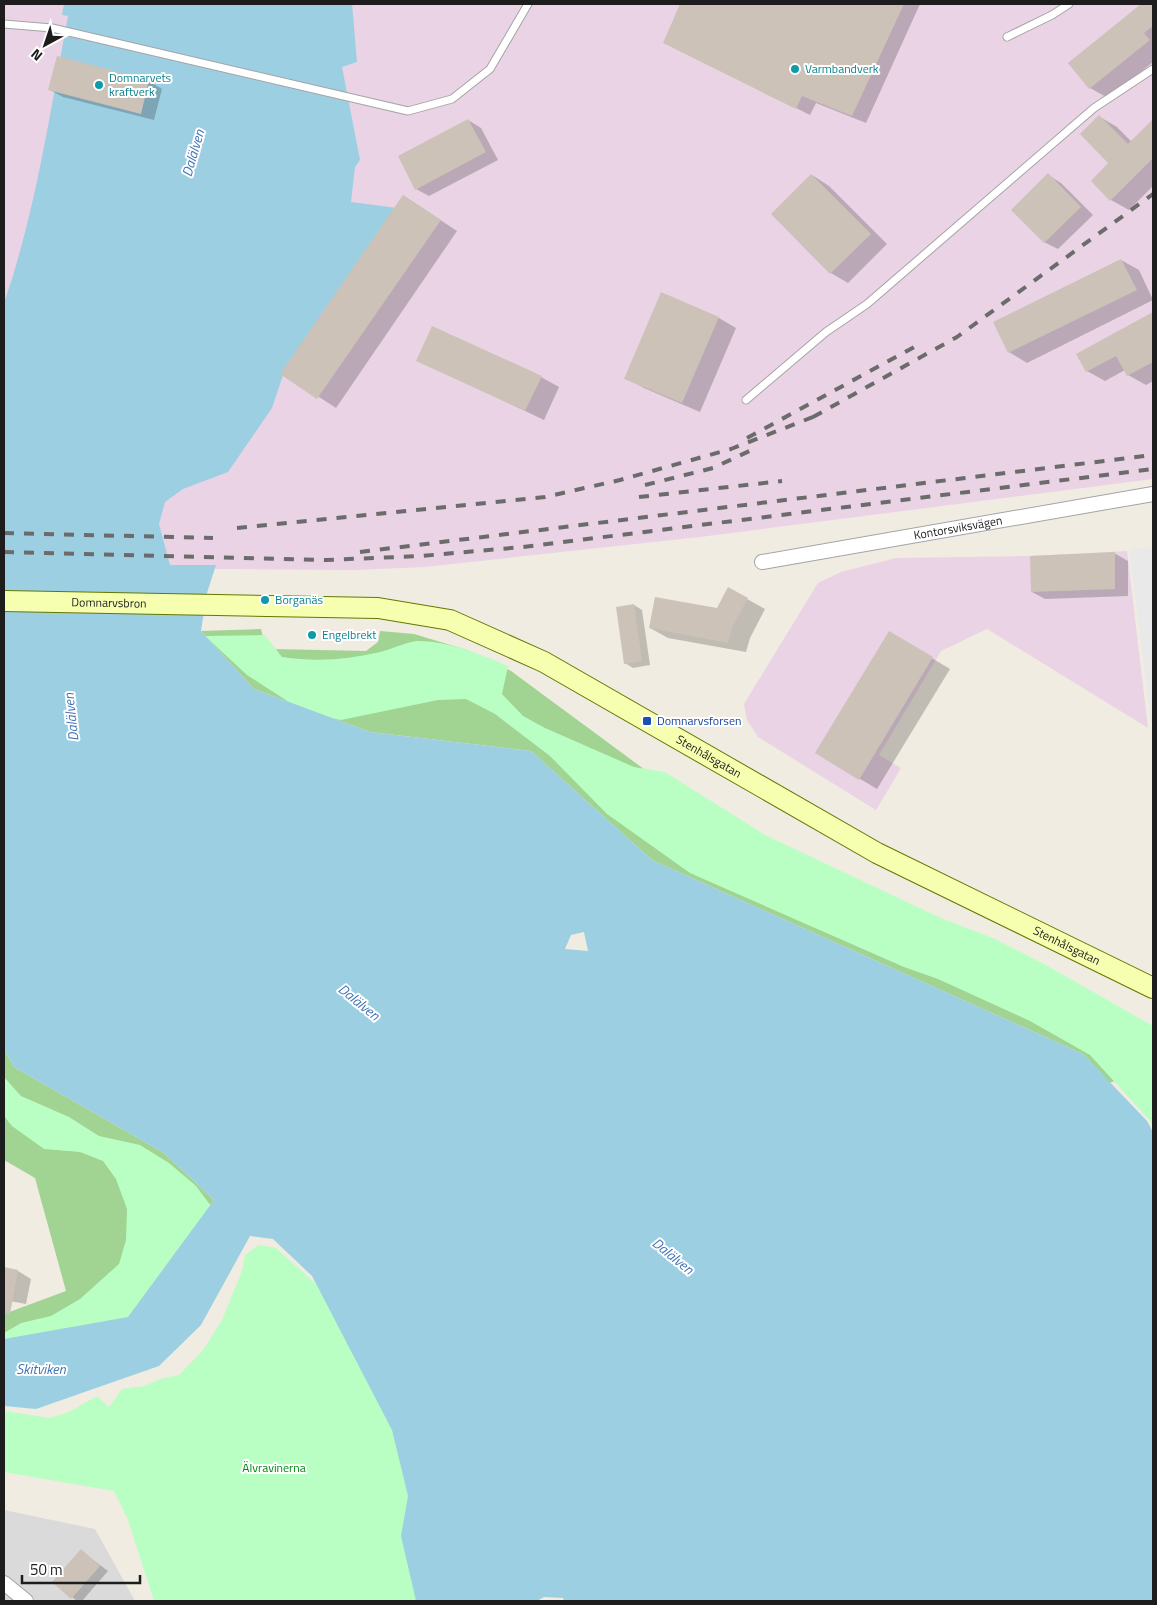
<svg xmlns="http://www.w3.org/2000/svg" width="1157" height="1605" font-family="'Titillium Web',sans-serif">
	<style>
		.residential { fill: #dbdada }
		.industrial { fill: #e9d3e4 }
		.forest { fill: #a1d392 }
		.park { fill: #b9ffc3 }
		.parking { fill: #e9e9e9 }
		.water { fill: #9dcfe2; fill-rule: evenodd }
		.shadow { fill: #0003 }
		.building { fill: #ccc2b8 }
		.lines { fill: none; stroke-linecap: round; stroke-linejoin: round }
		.lane-casing { stroke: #a4a4a4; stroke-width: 9 }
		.street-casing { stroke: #a4a4a4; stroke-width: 16 }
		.secondary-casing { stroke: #647800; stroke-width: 22 }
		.lane { stroke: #fff; stroke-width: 7 }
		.street { stroke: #fff; stroke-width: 14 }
		.secondary { stroke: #f6ffb0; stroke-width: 20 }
		.rail { stroke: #6b6b6b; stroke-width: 4; stroke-dasharray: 10 10; stroke-linecap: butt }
		.culture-dot { fill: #0f9aa8; stroke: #fff; stroke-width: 2 }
		.transit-dot { fill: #1a4fb4; stroke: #fff; stroke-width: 2 }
		.labels { text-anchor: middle; stroke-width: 4; stroke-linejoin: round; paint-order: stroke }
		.culture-label { font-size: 12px; fill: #0d838f; stroke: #fff; text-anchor: start }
		.street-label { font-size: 12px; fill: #1d1d1d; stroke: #fff }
		.transit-label { font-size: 12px; fill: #164399; stroke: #fff; text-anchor: start }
		.park-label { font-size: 12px; fill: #008613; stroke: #fff }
		.water-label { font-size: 14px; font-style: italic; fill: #4074b6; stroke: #fff }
	</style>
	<rect width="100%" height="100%" fill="#f0ece2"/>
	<polygon class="residential" points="4,1510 95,1529 135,1601 4,1601"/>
	<g class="industrial">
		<polygon points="4,4 1153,4 1153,479 700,537 424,567 355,570 220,569 4,563"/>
		<polygon points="1127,551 1148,728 987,629 941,651 879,755 901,768 876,810 758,737 747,720 744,704 818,583 841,572 896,558 1030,556"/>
	</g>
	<g class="forest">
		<polygon points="261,629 264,641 272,649 366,651 378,642 380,631 414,634 467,650 511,671 679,795 1153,1063 1110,1083 1083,1054 652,860 531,751 370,732 254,689 201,631"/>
		<polygon points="4,1049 14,1067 164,1153 214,1200 128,1317 4,1339 4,1314 66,1291 35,1178 4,1160"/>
	</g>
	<g class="park">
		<path d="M265,635L282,657C315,662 347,660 380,652C392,649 406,642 417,641C448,641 480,654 508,666L502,694L523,716L545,728L634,767L665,772L765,835L943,919L993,938L1046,965L1153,1026V1124L1090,1055L1030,1021L938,979L904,967L690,873L607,814L550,756L495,714L466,699L438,700L341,720L306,713L247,675L205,636Z"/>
		<polygon points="4,1077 21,1096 69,1117 99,1136 140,1145 169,1163 196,1186 217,1214 159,1307 4,1365 4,1333 21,1323 51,1316 80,1299 119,1264 126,1240 127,1209 116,1179 103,1161 80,1152 44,1149 12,1126 4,1116"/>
		<polygon points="259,1245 276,1248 316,1284 406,1433 426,1601 154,1601 128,1520 114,1491 4,1472 4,1411 50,1418 69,1412 97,1396 109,1407 122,1389 144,1386 160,1379 179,1375 203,1350 222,1320 242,1271 245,1255"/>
	</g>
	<polygon class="parking" points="1153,547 1153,724 1151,723 1129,549"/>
	<path class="water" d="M64,4H352L357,62L342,67L360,160L355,167L351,202L397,208L284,372L272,408L228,472L183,489L165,502L159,524L170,565H216L207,593L201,631L254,689L370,732L531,751L652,860L1083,1054L1147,1121L1153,1132V1601H564L563,1598L544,1597L537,1601H416L401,1536L408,1496L392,1430L312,1276L273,1239L250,1236L201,1325L159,1366L36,1409L4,1406V1339L128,1317L214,1200L164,1153L14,1067L4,1049V303C36,211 50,112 68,16L62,15ZM584,932L588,951L565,949L571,935Z"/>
	<g class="shadow">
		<polygon points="682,4 920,4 866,123 816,103 810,115 664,42"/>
		<polygon points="1145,4 1153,4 1153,62 1108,98 1090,88 1070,63"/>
		<polygon points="58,58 149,81 162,89 154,120 63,97 50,90"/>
		<polygon points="1100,117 1117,127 1132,142 1148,126 1153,129 1153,186 1129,210 1111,200 1110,163"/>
		<polygon points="468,120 481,128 498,160 429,196 416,189"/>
		<polygon points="812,175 829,186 887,244 848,283 831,273"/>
		<polygon points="1048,175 1061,183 1093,215 1058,249 1044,242"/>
		<polygon points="404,196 457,231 336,408 282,373"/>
		<polygon points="1121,260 1139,270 1153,300 1027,363 1009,352"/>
		<polygon points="662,294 719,318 736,328 700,412 644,388 626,378"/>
		<polygon points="1153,313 1153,381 1146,385 1128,375 1125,370 1105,381 1087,371 1078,354"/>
		<polygon points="418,360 541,377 559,387 544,420"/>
		<polygon points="1114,553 1128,561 1128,596 1045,599 1032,592"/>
		<polygon points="729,589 765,609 750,638 746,652 668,638 650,628 717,609"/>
		<polygon points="634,605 642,610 650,665 633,668 625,663"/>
		<polygon points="907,643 950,669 877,789 817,753"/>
		<polygon points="4,1269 18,1271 31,1279 26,1304 4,1300"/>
		<polygon points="81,1551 108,1571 82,1601 77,1601 54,1582"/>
	</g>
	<g class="building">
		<polygon points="680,4 904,4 852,116 802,96 796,109 663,43"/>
		<polygon points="1141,4 1153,4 1153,26 1144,33 1150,40 1089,89 1068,63"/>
		<polygon points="57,56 149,80 141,114 48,90"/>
		<polygon points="1099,115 1128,144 1153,119 1153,158 1110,201 1091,181 1108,163 1080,134"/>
		<polygon points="468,119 486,152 415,190 398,156"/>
		<polygon points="1048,173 1081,207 1044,243 1011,210"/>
		<polygon points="811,174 871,234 830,274 771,214"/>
		<polygon points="403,195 441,220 317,399 280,374"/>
		<polygon points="1121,259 1137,290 1008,353 993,322"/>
		<polygon points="661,292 719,317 682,403 624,379"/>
		<polygon points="1153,312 1153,362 1127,376 1116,356 1086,372 1076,354"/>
		<polygon points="432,326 542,376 525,411 416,361"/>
		<polygon points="1115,552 1115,589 1031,592 1030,556"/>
		<polygon points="728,587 748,598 732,628 728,643 649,628 655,597 717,608"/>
		<polygon points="634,604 642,661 624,664 616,607"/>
		<polygon points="889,631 933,657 859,780 815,753"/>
		<polygon points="4,1267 18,1270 10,1314 4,1314"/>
		<polygon points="81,1549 100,1566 71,1599 52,1582"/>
	</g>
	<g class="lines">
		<g class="lane-casing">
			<g id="lane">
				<polyline points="4,24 52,28 408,111 452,99 490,69 528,4"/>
				<polyline points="1007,37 1052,15 1069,4"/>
				<polyline points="746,400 826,332 867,304 1094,108 1153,69"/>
			</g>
		</g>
		<g class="street-casing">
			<g id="street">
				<path id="s1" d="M762,562L1153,494"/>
				<polyline points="4,1583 26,1601"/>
			</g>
		</g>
		<g class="secondary-casing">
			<g id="secondary">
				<path id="s2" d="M4,601L378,608L450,620L544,662L877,853L1153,988"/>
			</g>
		</g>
		<use href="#lane" class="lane"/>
		<use href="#street" class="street"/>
		<use href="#secondary" class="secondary"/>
		<g class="rail">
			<polyline points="813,417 957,337 1153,194"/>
			<polyline points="747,438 916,346"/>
			<polyline points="645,485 713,468 758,447"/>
			<polyline points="639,497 782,481"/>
			<polyline points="237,528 545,497 620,480 731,449 818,415"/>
			<polyline points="4,533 213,538"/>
			<polyline points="4,552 326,560 421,556 523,547 1153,469"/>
			<polyline points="360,552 1153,455"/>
		</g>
	</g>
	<g class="culture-dot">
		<circle cx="795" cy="69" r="5"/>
		<circle cx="99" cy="85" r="5"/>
		<circle cx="265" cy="600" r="5"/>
		<circle cx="312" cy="635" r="5"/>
	</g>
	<rect class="transit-dot" x="642" y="716" width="10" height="10" rx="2.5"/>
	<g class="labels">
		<g class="culture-label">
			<text x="805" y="73">Varmbandverk</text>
			<text x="109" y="82">Domnarvets<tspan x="109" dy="14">kraftverk</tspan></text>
			<text x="275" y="604">Borganäs</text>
			<text x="322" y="639">Engelbrekt</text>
		</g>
		<g class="street-label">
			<text dy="4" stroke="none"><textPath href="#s1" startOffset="199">Kontorsviksvägen</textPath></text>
			<text dy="4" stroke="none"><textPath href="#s2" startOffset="105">Domnarvsbron</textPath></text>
			<text dy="4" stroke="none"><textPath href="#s2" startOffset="740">Stenhålsgatan</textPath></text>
			<text dy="4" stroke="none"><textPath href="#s2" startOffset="1145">Stenhålsgatan</textPath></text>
		</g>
		<g class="transit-label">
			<text x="657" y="725">Domnarvsforsen</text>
		</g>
		<g class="park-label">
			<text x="274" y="1472">Älvravinerna</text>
		</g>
		<g class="water-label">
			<text transform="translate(193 153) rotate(-74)" y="5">Dalälven</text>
			<text transform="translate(71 717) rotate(-96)" y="5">Dalälven</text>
			<text transform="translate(359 1002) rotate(39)" y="5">Dalälven</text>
			<text transform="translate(673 1256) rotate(39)" y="5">Dalälven</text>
			<text x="41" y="1374">Skitviken</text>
		</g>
	</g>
	<rect width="1157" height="1605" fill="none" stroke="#1d1d1d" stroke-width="10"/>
	<g transform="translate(45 45) rotate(220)" stroke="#ffffff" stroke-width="4" paint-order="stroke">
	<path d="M0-4L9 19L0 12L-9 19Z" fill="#1d1d1d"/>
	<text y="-8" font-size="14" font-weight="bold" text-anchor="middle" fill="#1d1d1d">N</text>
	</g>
	<path d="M22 1575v8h118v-8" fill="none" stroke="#1d1d1d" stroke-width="2.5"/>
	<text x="30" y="1575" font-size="15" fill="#1d1d1d" stroke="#ffffff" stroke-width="4" paint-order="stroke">50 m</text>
</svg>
